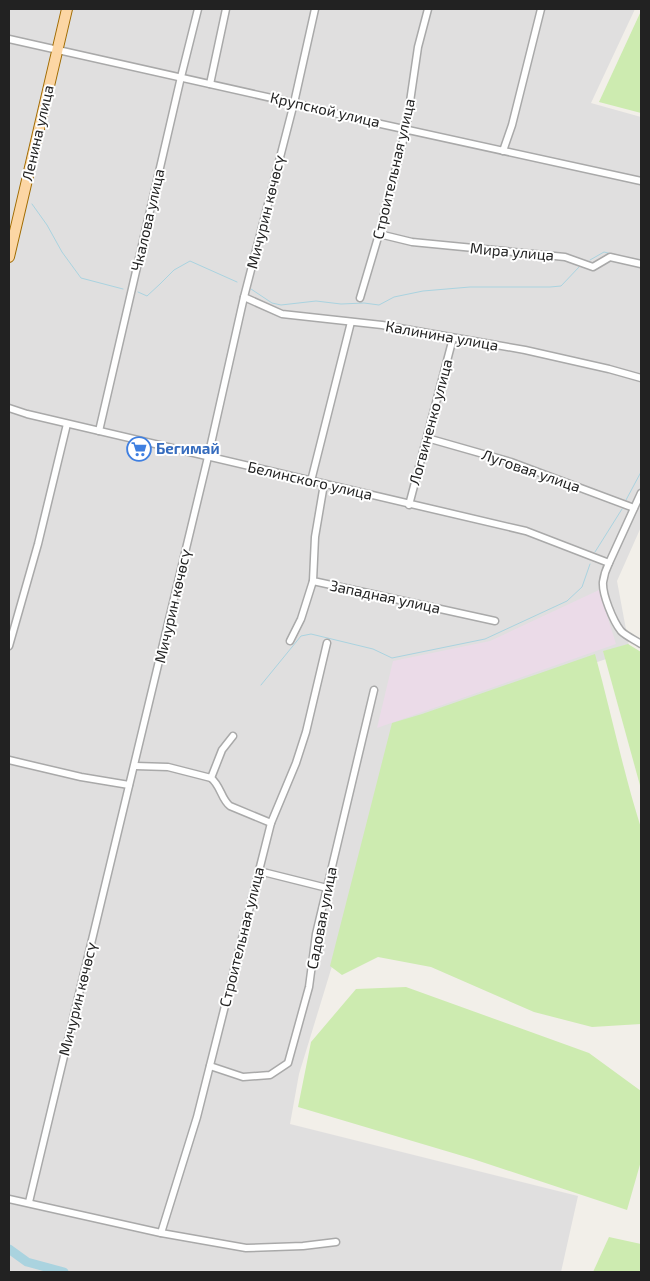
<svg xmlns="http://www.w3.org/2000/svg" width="650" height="1281" font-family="'Exo 2',sans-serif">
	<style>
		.residential { fill: #e0dfdf }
		.industrial { fill: #ebdbe8 }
		.grass { fill: #cdebb0 }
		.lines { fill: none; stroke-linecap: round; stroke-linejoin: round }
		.stream { stroke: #aad3df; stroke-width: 1 }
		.river { stroke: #aad3df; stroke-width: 9 }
		.street-casing { stroke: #a9a9a9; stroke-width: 9 }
		.primary-casing { stroke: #a06b00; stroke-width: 12 }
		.street { stroke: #fff; stroke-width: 6 }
		.primary { stroke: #fcd6a4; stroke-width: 10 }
		.labels { text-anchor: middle; stroke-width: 4; stroke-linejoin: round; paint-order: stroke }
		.street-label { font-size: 15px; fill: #222; stroke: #fff }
		.shop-label { font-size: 15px; font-weight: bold; fill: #366cbe; stroke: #fff; text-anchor: start }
	</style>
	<rect width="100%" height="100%" fill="#f2efe9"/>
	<polygon class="residential" points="9,9 635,9 591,103 641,117 641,527 617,581 630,651 493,697 355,891 299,1074 290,1124 578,1196 561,1272 9,1272"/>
	<polygon class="industrial" points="599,590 616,644 377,728 393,661 490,641"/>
	<g class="grass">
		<polygon points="641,11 641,113 599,102"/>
		<polygon points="628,644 641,652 641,789 603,651"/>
		<path d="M595,654C611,712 623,771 641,828V1024L592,1027L534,1012L431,967L378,957L342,975L330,966L392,723L422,714Z"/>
		<polygon points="406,987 589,1053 641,1091 641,1161 627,1210 473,1159 298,1107 311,1042 356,989"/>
		<polygon points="609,1237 641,1244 641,1272 593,1272"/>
	</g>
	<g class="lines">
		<g class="stream">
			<polyline points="32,204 47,225 62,252 81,278 123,289"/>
			<polyline points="590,260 604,252 636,260"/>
			<polyline points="251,289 272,303 281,305 316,301 341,304 364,303 379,305 394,297 423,291 470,287 550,287 561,286 580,266"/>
			<polyline points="138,292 147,296 160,284 174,270 190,261 237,282"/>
			<polyline points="626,500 641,472"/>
			<polyline points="595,552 622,509"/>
			<polyline points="261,685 301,636 311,634 373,649 392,658 485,639 567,601 582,587 590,564"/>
		</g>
		<polyline class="river" points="9,1249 27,1262 64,1272"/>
		<g class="street-casing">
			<g id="street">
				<polyline points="9,39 294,103 358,119 641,181"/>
				<polyline points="210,84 226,9"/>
				<polyline points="503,151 512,125 541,9"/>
				<polyline points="379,234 412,242 565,257 593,267 610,257 641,264"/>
				<polyline points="244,297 282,314 382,325 525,350 609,369 641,378"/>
				<polyline points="360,298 379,234 406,129 418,47 428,9"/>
				<polyline points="9,408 27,414 526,531 609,563"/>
				<polyline points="99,431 181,77 198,9"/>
				<polyline points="427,438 511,462 634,508"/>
				<polyline points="311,481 351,322"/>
				<polyline points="324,484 315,537 313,581 495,621"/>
				<path d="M641,493L609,563C606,569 604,575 603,582C602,594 613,621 621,631C626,636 635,640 641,644"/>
				<polyline points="409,505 453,338"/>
				<polyline points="290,641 301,619 313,581"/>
				<polyline points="9,646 38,544 67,424"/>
				<polyline points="9,760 81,777 129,785"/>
				<path d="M135,766L168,767L211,778C221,786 221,799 230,806L271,823"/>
				<polyline points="211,778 222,750 233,736"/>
				<polyline points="259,871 327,888"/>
				<polyline points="210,1066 243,1077 270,1075 288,1063 309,987 316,934 374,690"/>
				<polyline points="9,1199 161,1233 246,1248 303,1246 336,1242"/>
				<polyline points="29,1202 208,457 244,297 294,103 315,9"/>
				<polyline points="161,1233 197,1117 271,823 296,763 306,732 327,643"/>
			</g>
		</g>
		<g class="primary-casing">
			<polyline id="primary" points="9,257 67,9"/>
		</g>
		<use href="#street" class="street"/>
		<use href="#primary" class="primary"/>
	</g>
	<defs>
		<g id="supermarket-ring" transform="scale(1.25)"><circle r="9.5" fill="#fff" stroke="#3f7fe0" stroke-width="1.5"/><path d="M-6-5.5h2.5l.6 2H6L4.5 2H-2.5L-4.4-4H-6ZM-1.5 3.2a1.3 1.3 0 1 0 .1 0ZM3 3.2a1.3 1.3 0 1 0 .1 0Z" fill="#3f7fe0"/></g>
	</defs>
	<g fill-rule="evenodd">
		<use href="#supermarket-ring" x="139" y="449"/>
	</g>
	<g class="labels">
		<g class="street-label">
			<text transform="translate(325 110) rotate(13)" y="5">Крупской улица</text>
			<text transform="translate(38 133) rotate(-77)" y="5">Ленина улица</text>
			<text transform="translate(394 169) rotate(-77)" y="5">Строительная улица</text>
			<text transform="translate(266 212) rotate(-76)" y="5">Мичурин көчөсү</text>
			<text transform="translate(148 220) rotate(-77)" y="5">Чкалова улица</text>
			<text transform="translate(512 252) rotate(5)" y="5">Мира улица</text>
			<text transform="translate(442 336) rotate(10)" y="5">Калинина улица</text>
			<text transform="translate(431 422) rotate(-75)" y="5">Логвиненко улица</text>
			<text transform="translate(531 471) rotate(19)" y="5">Луговая улица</text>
			<text transform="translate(310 481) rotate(13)" y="5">Белинского улица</text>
			<text transform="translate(385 597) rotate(12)" y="5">Западная улица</text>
			<text transform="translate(173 606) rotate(-77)" y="5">Мичурин көчөсү</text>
			<text transform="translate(322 918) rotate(-79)" y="5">Садовая улица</text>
			<text transform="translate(242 937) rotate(-76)" y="5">Строительная улица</text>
			<text transform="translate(78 999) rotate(-76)" y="5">Мичурин көчөсү</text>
		</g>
		<g class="shop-label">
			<text x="156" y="454">Бегимай</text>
		</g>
	</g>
	<rect width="650" height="1281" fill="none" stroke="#222222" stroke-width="20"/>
</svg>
